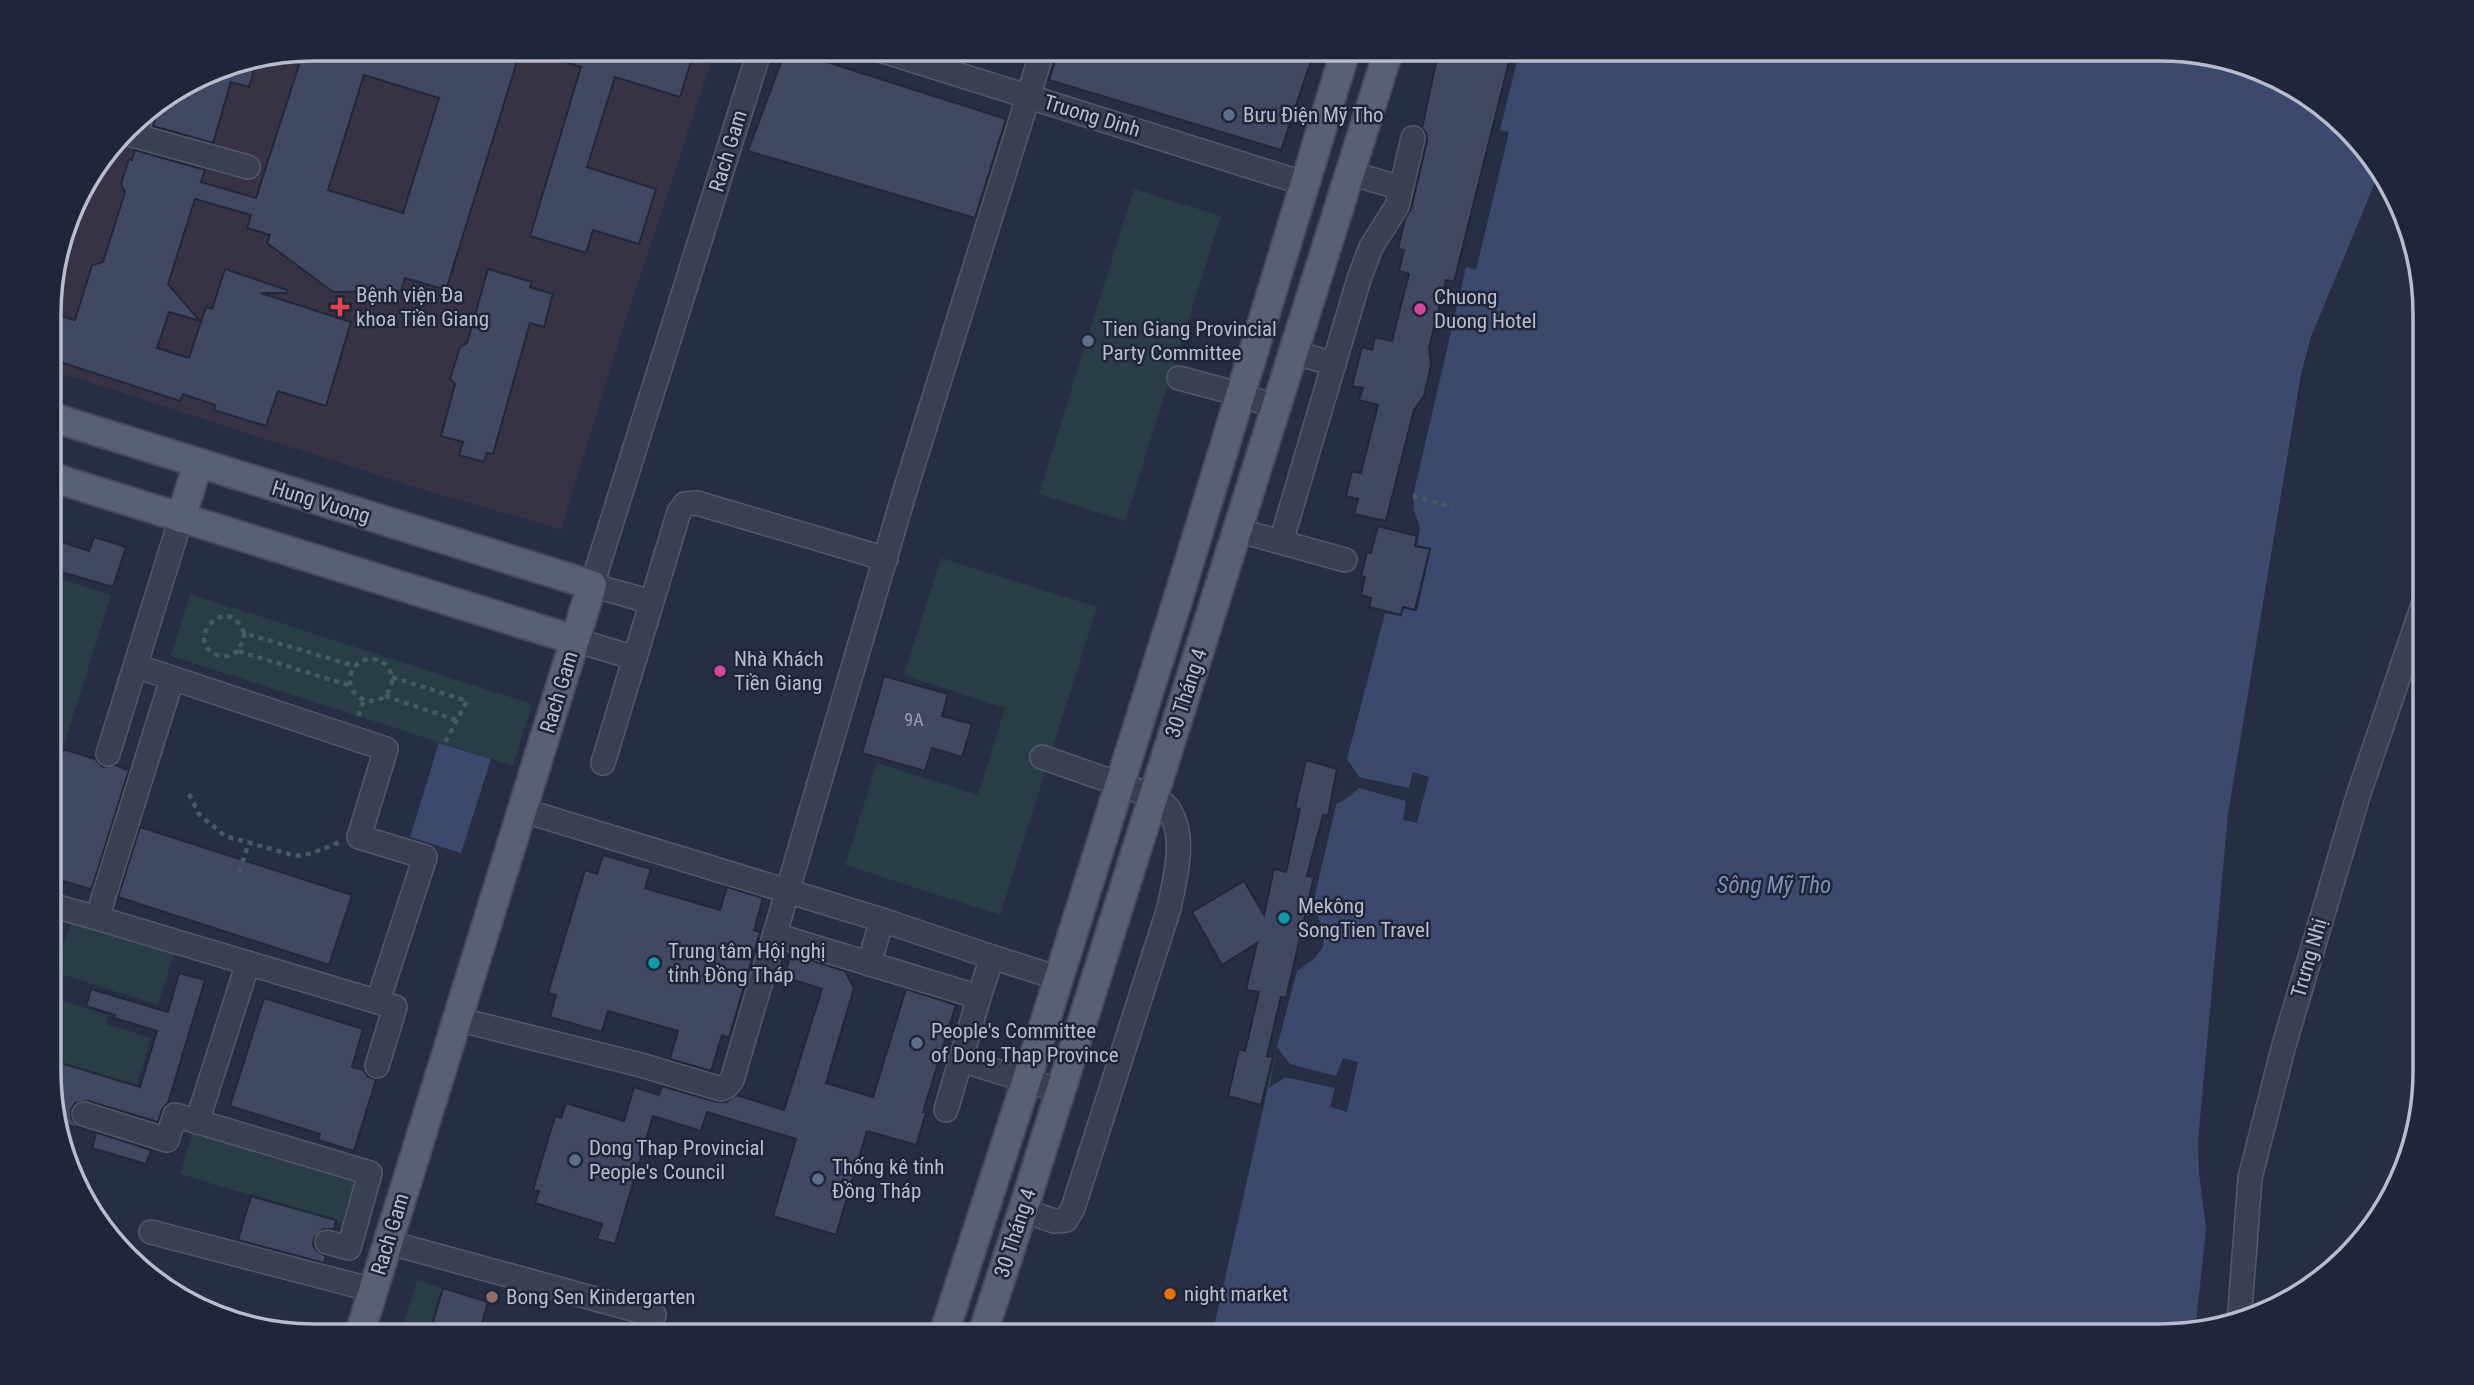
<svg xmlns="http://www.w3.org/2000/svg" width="2474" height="1385" font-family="'Roboto Condensed',sans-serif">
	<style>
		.medical { fill: #373344 }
		.green { fill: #283d45 }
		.water { fill: #3b496d }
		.pier { fill: #262e44 }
		.building { fill: #404961; stroke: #21283a; stroke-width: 2; fill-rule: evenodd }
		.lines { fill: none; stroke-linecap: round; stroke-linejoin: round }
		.minor-casing { stroke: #53596a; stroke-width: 26 }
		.major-casing { stroke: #444a5c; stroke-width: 32 }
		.path { stroke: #465a61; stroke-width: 4.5; stroke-dasharray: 5 5; stroke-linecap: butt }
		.minor { stroke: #3a4153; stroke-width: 23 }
		.major { stroke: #586073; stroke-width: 28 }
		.service-dot { fill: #5c6f8a; stroke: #1f2639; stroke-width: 2.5 }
		.health-dot { fill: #e0444e; stroke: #1f2639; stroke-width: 2.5 }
		.hotel-dot { fill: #d1479c; stroke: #1f2639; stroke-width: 2.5 }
		.culture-dot { fill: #0f9aa8; stroke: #1f2639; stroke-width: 2.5 }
		.food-dot { fill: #e8710a; stroke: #1f2639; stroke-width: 2.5 }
		.education-dot { fill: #8d6e63; stroke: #1f2639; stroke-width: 2.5 }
		.labels { text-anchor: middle; stroke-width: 5; stroke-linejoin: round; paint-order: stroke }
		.number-label { font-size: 18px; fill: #9aa0b2 }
		.poi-label { font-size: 21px; fill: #b8bdcd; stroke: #1f2639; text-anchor: start }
		.street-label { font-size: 21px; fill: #b8bdcd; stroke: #1f2639 }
		.water-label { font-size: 23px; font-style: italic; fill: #7e8eb5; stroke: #1f2639 }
		.rim { fill: none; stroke: #b8bdcd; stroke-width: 3.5 }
	</style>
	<rect width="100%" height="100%" fill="#262e44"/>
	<polygon class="medical" points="314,49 715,49 621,334 561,529 434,493 51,370 51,280 76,196 139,115 213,69"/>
	<g class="green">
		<polygon points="1134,189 1221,216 1125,521 1039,494"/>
		<polygon points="941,558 1097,607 1000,915 845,865 877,763 978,795 1005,708 904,675"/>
		<polygon points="51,576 111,595 64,745 51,741"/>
		<polygon points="190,594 532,704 513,766 171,656"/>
		<polygon points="72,919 175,950 158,1005 55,972"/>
		<polygon points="51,997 108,1015 106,1024 151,1038 136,1086 51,1059"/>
		<polygon points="196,1122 366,1172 350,1225 180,1174"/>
		<polygon points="417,1280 442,1288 427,1336 400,1336"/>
	</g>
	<g class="water">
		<polygon points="1520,49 2161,49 2228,58 2292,84 2379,166 2374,185 2311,337 2301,374 2228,814 2198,1141 2199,1173 2206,1229 2195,1332 2177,1335 1212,1336 1277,1047 1297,971 1315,958 1323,947 1324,933 1313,903 1347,759 1385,613 1401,616 1403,608 1417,611 1431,548 1417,545 1420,528 1414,510 1413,496 1466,267"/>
		<polygon points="439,743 491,759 461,853 410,837"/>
	</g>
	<g class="pier">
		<polygon points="1499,130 1509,132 1476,270 1466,267"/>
		<polygon points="1347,759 1359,777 1409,788 1413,772 1429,777 1417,823 1403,820 1406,801 1359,788 1346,799 1336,804"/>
		<polygon points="1277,1047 1290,1064 1336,1076 1343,1058 1358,1062 1347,1112 1330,1107 1335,1088 1289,1078 1284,1078 1269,1088"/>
	</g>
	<g class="building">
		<path d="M314,49H521L446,290L405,278L401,291L333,292L267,243L270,235L247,228L251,215L195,199L168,284L200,321L169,312L157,348L189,358L206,307L212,309L225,269L287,290V293H261L351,322L326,406L278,391L266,426L214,410L215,405L183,394L180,401L51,359V327L55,314L75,320L92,265L103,262L125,192L121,184L129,159L132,160L135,150L205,170L201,182L256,198L299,65L274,57ZM364,75L439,98L403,213L328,190Z"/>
		<polygon points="539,49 695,49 680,97 615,77 587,167 656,189 639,244 593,230 586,253 530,236 581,67 538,53"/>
		<polygon points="786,49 1006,119 975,218 748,151"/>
		<polygon points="1059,49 1315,49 1281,150 1049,80"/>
		<polygon points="1439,49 1475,49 1510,58 1454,282 1446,280 1429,348 1431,365 1424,396 1414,410 1386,521 1354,514 1358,499 1346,496 1352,471 1361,473 1378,405 1359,400 1363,388 1352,386 1362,347 1372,350 1375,337 1392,341 1409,274 1399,271 1404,250 1398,249 1405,219 1411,209 1427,141 1426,133 1422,128"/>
		<polygon points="257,60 249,87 231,82 213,143 153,126 156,116 154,106 213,69"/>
		<polygon points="488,269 532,282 530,287 553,294 544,327 530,323 493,454 487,453 484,462 459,455 463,442 441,436 455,384 450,379 460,347 467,343"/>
		<polygon points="1378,526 1417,536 1415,546 1430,549 1415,610 1403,607 1401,615 1369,607 1371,598 1361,595 1365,577 1361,576 1367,552 1371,553"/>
		<polygon points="94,537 126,547 113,587 51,569 59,541 89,551"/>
		<polygon points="884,676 948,694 942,716 972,724 962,757 932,748 925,771 862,753"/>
		<polygon points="63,749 95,759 103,767 115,765 129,770 92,888 89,889 51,877 51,754 61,757"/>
		<polygon points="1306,760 1337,769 1328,816 1323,815 1307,876 1314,877 1286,998 1281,997 1267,1056 1273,1057 1261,1105 1228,1096 1239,1049 1245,1051 1259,992 1246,990 1257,943 1222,965 1192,912 1244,881 1264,915 1274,869 1286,872 1300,809 1295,808"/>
		<polygon points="140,827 352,895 329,965 118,897"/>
		<polygon points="603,855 651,869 645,888 720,910 727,887 763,898 754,930 760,932 729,1038 722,1035 711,1071 670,1059 678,1031 608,1011 602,1032 550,1017 556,995 548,993 585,870 597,874"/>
		<polygon points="791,954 845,971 854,988 826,1083 873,1097 906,989 956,1005 923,1112 926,1113 916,1145 867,1131 836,1235 773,1216 796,1139 707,1112 701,1131 653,1116 615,1244 597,1239 602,1224 535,1203 539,1191 533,1190 555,1116 561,1118 566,1103 624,1121 634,1087 659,1095 662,1086 717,1102 726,1102 737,1095 784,1110 822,989 784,977"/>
		<polygon points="179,973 205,980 168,1103 162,1110 158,1122 88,1101 75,1103 71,1110 71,1118 79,1127 151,1150 146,1164 92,1148 96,1133 57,1122 51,1105 51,1060 140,1087 157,1031 114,1018 115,1015 86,1006 91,989 168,1012"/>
		<polygon points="264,998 363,1029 352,1067 364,1070 367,1076 376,1080 354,1151 318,1140 320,1134 230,1106"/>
		<polygon points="251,1196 336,1220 334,1229 323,1229 314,1238 313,1245 317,1251 326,1256 324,1263 238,1240"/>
		<polygon points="443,1288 488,1302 478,1336 429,1336"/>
	</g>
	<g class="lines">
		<g class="minor-casing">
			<g id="minor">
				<polyline points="877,49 1306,184"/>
				<polyline points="125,133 248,167"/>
				<polyline points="136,136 142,113"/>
				<polyline points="1350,173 1401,188"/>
				<polyline points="1293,352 1334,364"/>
				<polyline points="1179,378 1239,394 1276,407"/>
				<polyline points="1237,530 1345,560"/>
				<polyline points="1281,542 1359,279 1371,247 1397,206 1413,138"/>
				<polyline points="651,602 592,585 760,49"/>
				<polyline points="575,640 635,658"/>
				<polyline points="136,666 386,749 359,837 425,857 378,1001"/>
				<polyline points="172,679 97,918 395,1007 377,1066"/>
				<polyline points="108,754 181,518"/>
				<polyline points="603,763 679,512 685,504 697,503 886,559"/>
				<polyline points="522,810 882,920 992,957 979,997"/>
				<polyline points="51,905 97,918"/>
				<polyline points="775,935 979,997 946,1110"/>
				<polyline points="992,957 1058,978"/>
				<polyline points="869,964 882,920"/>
				<polyline points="457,1019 641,1065 721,1089 726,1087 732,1080 904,494 1043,49"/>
				<polyline points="961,1060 1061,1091"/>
				<polyline points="84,1114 167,1140 175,1115 370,1173 349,1248 327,1242"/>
				<polyline points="197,1122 248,963"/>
				<path d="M1023,1210L1054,1221L1066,1220L1073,1208L1169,908C1175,877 1188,835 1167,807C1164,803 1157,800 1153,796L1042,757"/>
				<polyline points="151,1232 373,1290"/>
				<polyline points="387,1242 654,1315"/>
				<polyline points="2239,1323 2250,1178 2284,1045 2358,796 2424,602"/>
			</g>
		</g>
		<g class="major-casing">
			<g id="major">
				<polyline points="51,417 592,585 359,1336"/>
				<polyline points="51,477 575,640"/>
				<polyline points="181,518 198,463"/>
				<polyline points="943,1336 1027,1079 1177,602 1346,49"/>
				<polyline points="982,1336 1023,1210 1389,49"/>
			</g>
		</g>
		<g class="path">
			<polyline points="1413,496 1453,507"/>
			<polyline points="244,633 244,639 238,651 351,686"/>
			<path d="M238,651C231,655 225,658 217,655C182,641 228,590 244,633L355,666"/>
			<circle cx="371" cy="680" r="21"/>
			<polyline points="392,677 467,701 444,744"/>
			<polyline points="385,696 456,720"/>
			<polyline points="358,716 364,700"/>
			<polyline points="189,794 199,814 225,836 296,856 313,853 340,842"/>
			<polyline points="239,872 249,843"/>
		</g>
		<use href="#minor" class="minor"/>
		<use href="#major" class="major"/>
	</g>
	<g class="service-dot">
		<circle cx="1229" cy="115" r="7"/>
		<circle cx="1088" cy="341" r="7"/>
		<circle cx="917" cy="1043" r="7"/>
		<circle cx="575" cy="1160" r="7"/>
		<circle cx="818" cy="1179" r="7"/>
	</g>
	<path class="health-dot" d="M336.5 296.5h7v7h7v7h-7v7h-7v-7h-7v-7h7z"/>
	<g class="hotel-dot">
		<circle cx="1420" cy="309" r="7"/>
		<circle cx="720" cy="671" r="7"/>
	</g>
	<g class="culture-dot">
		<circle cx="1284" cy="918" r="7"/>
		<circle cx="654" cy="963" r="7"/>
	</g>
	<circle class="food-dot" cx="1170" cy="1294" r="7"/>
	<circle class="education-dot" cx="492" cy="1297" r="7"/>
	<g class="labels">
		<g class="number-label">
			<text x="914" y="726">9A</text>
		</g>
		<g class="poi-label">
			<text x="1243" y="122">Bưu Điện Mỹ Tho</text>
			<text x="356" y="302">Bệnh viện Đa<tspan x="356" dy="24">khoa Tiền Giang</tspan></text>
			<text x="1434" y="304">Chuong<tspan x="1434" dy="24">Duong Hotel</tspan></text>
			<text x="1102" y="336">Tien Giang Provincial<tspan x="1102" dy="24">Party Committee</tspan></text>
			<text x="734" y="666">Nhà Khách<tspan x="734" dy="24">Tiền Giang</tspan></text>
			<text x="1298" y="913">Mekông<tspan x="1298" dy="24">SongTien Travel</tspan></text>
			<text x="668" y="958">Trung tâm Hội nghị<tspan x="668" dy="24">tỉnh Đồng Tháp</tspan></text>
			<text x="931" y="1038">People's Committee<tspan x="931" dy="24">of Dong Thap Province</tspan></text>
			<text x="589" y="1155">Dong Thap Provincial<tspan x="589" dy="24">People's Council</tspan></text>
			<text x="832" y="1174">Thống kê tỉnh<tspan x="832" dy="24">Đồng Tháp</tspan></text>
			<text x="1184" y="1301">night market</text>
			<text x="506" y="1304">Bong Sen Kindergarten</text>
		</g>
		<g class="street-label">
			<text transform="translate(1092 116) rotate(17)" y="7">Truong Dinh</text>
			<text transform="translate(728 151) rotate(-73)" y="7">Rach Gam</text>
			<text transform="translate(321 502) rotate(17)" y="7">Hung Vuong</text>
			<text transform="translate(559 692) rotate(-73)" y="7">Rach Gam</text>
			<text transform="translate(1186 693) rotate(-72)" y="7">30 Tháng 4</text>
			<text transform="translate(2309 958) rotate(-74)" y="7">Trưng Nhị</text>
			<text transform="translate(1015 1233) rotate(-72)" y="7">30 Tháng 4</text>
			<text transform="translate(390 1234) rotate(-73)" y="7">Rach Gam</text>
		</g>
		<g class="water-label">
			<text x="1774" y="893">Sông Mỹ Tho</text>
		</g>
	</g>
	<path d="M0 0H2474V1385H0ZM314 61H2160A253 253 0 0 1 2413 314V1071A253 253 0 0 1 2160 1324H314A253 253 0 0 1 61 1071V314A253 253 0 0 1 314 61Z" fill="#1f2639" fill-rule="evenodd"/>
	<path class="rim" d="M314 61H2160A253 253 0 0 1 2413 314V1071A253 253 0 0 1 2160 1324H314A253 253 0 0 1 61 1071V314A253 253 0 0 1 314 61Z"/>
</svg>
